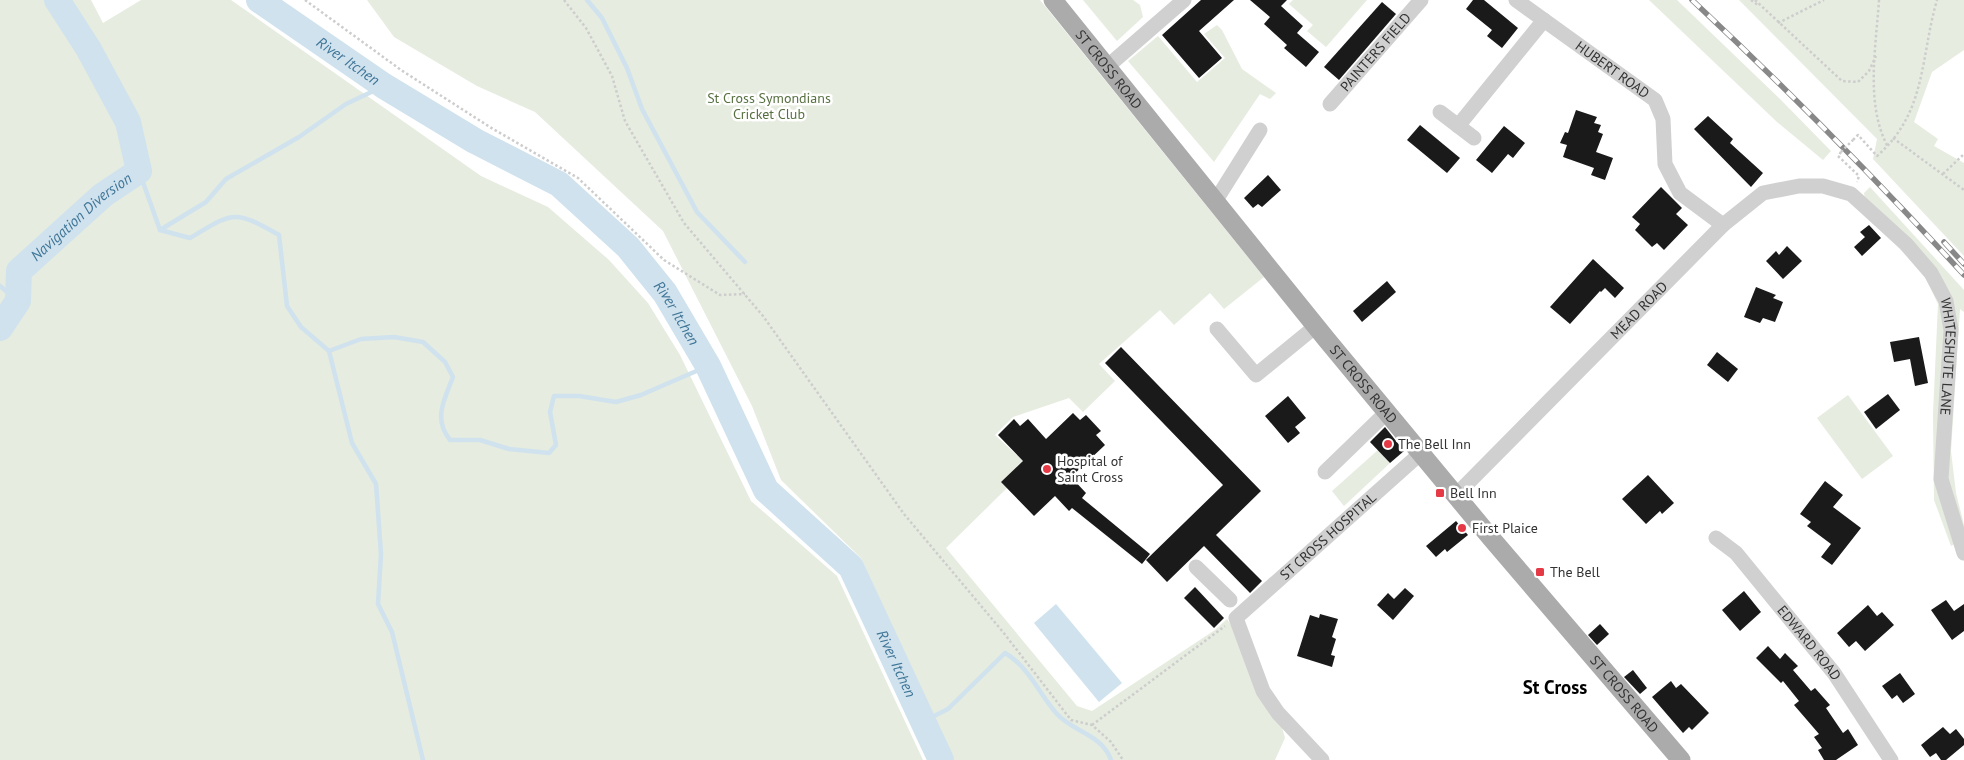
<svg xmlns="http://www.w3.org/2000/svg" width="1964" height="760" font-family="'PT Sans',sans-serif">
	<style>
		.green { fill: #e6ecdf }
		.water { fill: #cfe2ee }
		.lines { fill: none; stroke-linecap: round; stroke-linejoin: round }
		.stream { stroke: #cfe2ee; stroke-width: 4.5 }
		.river { stroke: #cfe2ee; stroke-width: 26 }
		.building { fill: #1a1a1a }
		.path { stroke: #cdcdcd; stroke-width: 2.5; stroke-dasharray: 2.5 2.5; stroke-linecap: butt }
		.minor { stroke: #d0d0d0; stroke-width: 15 }
		.major { stroke: #ababab; stroke-width: 19 }
		.rail-casing { stroke: #888; stroke-width: 5.5 }
		.rail { stroke: #fff; stroke-width: 4; stroke-dasharray: 11; stroke-linecap: butt }
		.path-bridge { stroke: #cdcdcd; stroke-width: 2.5; stroke-dasharray: 2.5 2.5; stroke-linecap: butt }
		.poi-dot { fill: #e63946; stroke: #fff; stroke-width: 2 }
		.labels { text-anchor: middle; stroke-width: 5; stroke-linejoin: round; paint-order: stroke }
		.street-label { font-size: 14px; fill: #333; stroke: #fff }
		.park-label { font-size: 14px; fill: #56703f; stroke: #fff }
		.poi-label { font-size: 14px; fill: #333; stroke: #fff; text-anchor: start }
		.water-label { font-size: 15px; font-style: italic; fill: #3f7597; stroke: #fff }
		.district-label { font-size: 19px; font-weight: bold; fill: #000; stroke: #fff }
	</style>
	<rect width="100%" height="100%" fill="#fff"/>
	<g class="green">
		<polygon points="0,0 91,0 103,23 141,0 231,0 481,176 548,207 609,260 648,303 680,355 751,501 837,576 923,760 0,760"/>
		<path d="M367,0H1040L1264,277L1224,309L1210,293L1174,325L1160,310L1099,364L1115,381L1083,412L1069,398L1013,417L995,435L1023,461L1007,488L946,548L1077,706L1092,711L1215,630L1227,619C1249,650 1276,701 1285,738L1275,760H954L861,558L781,480L752,406L663,231L535,112L477,86L394,37Z"/>
		<polygon points="1083,0 1133,0 1140,5 1143,17 1117,41"/>
		<polygon points="1293,0 1367,0 1326,47 1307,31 1313,25 1289,4"/>
		<polygon points="1649,0 1677,0 1781,100 1831,151 1823,160 1777,122"/>
		<polygon points="1739,0 1964,0 1964,50 1932,72 1914,122 1938,139 1934,146 1964,163 1964,256 1873,159 1877,139"/>
		<polygon points="1217,25 1222,30 1242,69 1276,93 1270,99 1260,94 1214,162 1128,61 1158,36 1197,82 1225,58 1204,34"/>
		<polygon points="1870,187 1964,290 1964,312 1960,309 1951,451 1956,493 1964,525 1964,538 1951,546 1934,500 1933,414 1938,304 1925,277 1900,249 1868,219 1864,193"/>
		<polygon points="1848,395 1893,456 1862,479 1817,418"/>
		<polygon points="1378,450 1390,463 1344,506 1332,491"/>
	</g>
	<polygon class="water" points="1056,604 1122,683 1099,702 1034,623"/>
	<g class="lines">
		<g class="stream">
			<polyline points="587,0 602,18 627,68 642,109 697,212 745,262"/>
			<path d="M139,171L160,230L190,238C234,212 233,209 279,235L287,306L301,327L329,351L352,443L376,484L381,554L378,604L392,632L423,760"/>
			<polyline points="160,230 206,202 226,179 299,137 346,104 384,86"/>
			<polyline points="0,286 18,301"/>
			<path d="M329,351L361,339L394,337L423,342L445,362L453,377C444,400 433,419 450,440H480L509,449L549,453L556,445L550,412L554,396H579L616,402L641,395L708,366"/>
			<path d="M924,721L948,709L1005,653C1029,667 1039,694 1057,714C1073,732 1102,734 1111,760"/>
		</g>
		<g class="river">
			<path id="s1" d="M259,0L384,86L475,141L559,184L628,247L665,293L708,366L766,490L851,567L941,760"/>
			<path id="s2" d="M0,328L18,301L19,271L103,195L139,171L128,122L88,48L57,0"/>
		</g>
	</g>
	<g class="building">
		<polygon points="1201,0 1234,0 1199,31 1222,58 1199,78 1162,35"/>
		<polygon points="1250,0 1287,0 1281,6 1303,26 1297,33 1319,52 1306,67 1284,48 1287,45 1264,24 1270,17"/>
		<polygon points="1473,0 1484,0 1518,28 1502,48 1487,36 1492,30 1466,9"/>
		<polygon points="1382,2 1396,14 1339,80 1324,67"/>
		<polygon points="1576,110 1597,117 1594,123 1601,125 1598,132 1603,134 1596,152 1613,158 1605,180 1591,175 1594,168 1563,157 1567,145 1560,143 1565,132 1568,133"/>
		<polygon points="1708,116 1733,139 1730,143 1763,173 1751,187 1694,129"/>
		<polygon points="1420,125 1460,158 1447,173 1407,140"/>
		<polygon points="1504,126 1525,143 1513,158 1508,154 1492,173 1476,160"/>
		<polygon points="1268,175 1281,190 1262,207 1258,204 1253,208 1244,198"/>
		<polygon points="1661,187 1682,208 1676,214 1688,225 1664,250 1657,243 1652,247 1635,230 1640,224 1632,217"/>
		<polygon points="1869,225 1881,238 1862,256 1854,247 1865,237 1860,232"/>
		<polygon points="1787,246 1802,261 1783,279 1766,261 1776,251 1779,255"/>
		<polygon points="1593,259 1624,288 1615,298 1605,288 1601,292 1600,291 1570,324 1550,307"/>
		<polygon points="1387,281 1396,292 1362,322 1353,311"/>
		<polygon points="1756,287 1776,295 1773,298 1783,302 1775,322 1763,318 1760,323 1744,317"/>
		<polygon points="1919,337 1928,383 1915,386 1910,359 1894,362 1890,342"/>
		<polygon points="1121,347 1261,491 1216,535 1262,581 1250,593 1204,546 1167,582 1146,560 1223,485 1105,363"/>
		<polygon points="1717,352 1738,369 1728,382 1707,365"/>
		<polygon points="1888,394 1900,410 1876,429 1864,412"/>
		<polygon points="1288,396 1306,418 1295,427 1300,433 1288,443 1265,416"/>
		<polygon points="1073,413 1080,420 1086,415 1101,431 1096,435 1105,445 1071,477 1086,493 1082,498 1150,554 1142,564 1072,508 1069,511 1055,496 1034,516 1001,482 1023,461 998,435 1014,419 1020,426 1028,419 1046,439"/>
		<polygon points="1385,427 1404,451 1390,463 1370,442"/>
		<polygon points="1648,475 1674,503 1662,514 1660,511 1646,524 1622,499"/>
		<polygon points="1825,481 1843,495 1833,507 1861,528 1832,565 1821,557 1831,544 1807,526 1811,522 1800,514"/>
		<polygon points="1456,521 1468,535 1447,552 1445,549 1436,557 1426,546"/>
		<polygon points="1195,587 1224,618 1214,628 1184,598"/>
		<polygon points="1405,588 1414,596 1393,620 1377,605 1388,593 1394,599"/>
		<polygon points="1744,591 1761,612 1740,631 1722,610"/>
		<polygon points="1946,600 1954,611 1964,604 1964,631 1952,640 1931,610"/>
		<polygon points="1868,605 1877,616 1882,612 1894,625 1865,651 1856,641 1849,647 1837,633"/>
		<polygon points="1320,614 1338,619 1332,637 1336,639 1331,655 1335,656 1332,667 1297,656 1310,615 1319,618"/>
		<polygon points="1600,624 1609,634 1597,645 1588,635"/>
		<polygon points="1768,646 1780,659 1785,653 1798,666 1793,670 1811,691 1815,688 1830,705 1826,708 1843,733 1848,729 1858,745 1836,760 1824,760 1818,750 1822,748 1814,737 1819,734 1794,705 1799,701 1783,681 1781,683 1756,658"/>
		<polygon points="1633,670 1647,688 1640,694 1624,677"/>
		<polygon points="1900,673 1915,694 1903,703 1897,695 1892,699 1882,686"/>
		<polygon points="1671,681 1676,688 1681,684 1709,713 1692,730 1689,727 1683,733 1652,697"/>
		<polygon points="1943,727 1950,734 1956,729 1964,739 1964,745 1946,760 1941,760 1936,753 1930,757 1921,745"/>
	</g>
	<g class="lines">
		<g class="path">
			<polyline points="305,0 401,70 493,129 578,178 664,260 720,295 745,294"/>
			<polyline points="564,0 586,28 612,76 625,121 684,223 763,316 904,514 1003,632 1071,720 1092,725 1111,742 1123,760"/>
			<polyline points="1751,0 1758,5"/>
			<polyline points="1755,0 1842,81 1858,82 1869,71 1876,56"/>
			<path d="M1879,0C1876,47 1865,105 1888,147"/>
			<polyline points="1778,23 1824,0"/>
			<polyline points="1893,138 1964,190"/>
			<path d="M1853,140L1858,135L1877,156C1927,112 1920,58 1937,0"/>
			<polyline points="1841,152 1838,156 1859,176 1857,182"/>
			<polyline points="1943,174 1964,154"/>
			<polyline points="1092,725 1225,626"/>
		</g>
		<g class="minor">
			<path id="s3" d="M1516,0L1655,100L1663,119L1665,164L1680,193L1723,225"/>
			<polyline points="1108,66 1184,0"/>
			<path id="s4" d="M1330,104L1421,0"/>
			<polyline points="1440,112 1474,138"/>
			<polyline points="1458,126 1544,20"/>
			<polyline points="1216,200 1260,130"/>
			<polyline points="1217,329 1256,375 1316,326"/>
			<polyline points="1325,472 1387,412"/>
			<path id="s5" d="M1456,495L1723,225L1763,193L1799,186H1823L1851,194L1906,244L1931,273L1946,301L1951,330L1941,479L1964,553"/>
			<path id="s6" d="M1716,538L1736,553L1834,673L1891,760"/>
			<polyline points="1196,567 1230,600"/>
			<path id="s7" d="M1322,760L1278,713L1263,691L1236,618L1421,453"/>
		</g>
		<path class="major" id="s8" d="M1053,0L1327,340L1491,538L1681,760"/>
		<g class="rail-casing">
			<g id="rail">
				<path d="M1692,0C1786,88 1877,180 1964,275"/>
				<polyline points="1944,242 1964,264"/>
			</g>
		</g>
		<use href="#rail" class="rail"/>
		<polyline class="path-bridge" points="1841,152 1853,140"/>
	</g>
	<g class="poi-dot">
		<circle cx="1388" cy="444" r="5"/>
		<circle cx="1047" cy="469" r="5"/>
		<rect x="1435" y="488" width="10" height="10" rx="2.5"/>
		<circle cx="1462" cy="528" r="5"/>
		<rect x="1535" y="567" width="10" height="10" rx="2.5"/>
	</g>
	<g class="labels">
		<g class="street-label">
			<text dy="5" stroke="none"><textPath href="#s4" startOffset="69">PAINTERS FIELD</textPath></text>
			<text dy="5" stroke="none"><textPath href="#s8" startOffset="89">ST CROSS ROAD</textPath></text>
			<text dy="5" stroke="none"><textPath href="#s3" startOffset="119">HUBERT ROAD</textPath></text>
			<text dy="5" stroke="none"><textPath href="#s5" startOffset="260">MEAD ROAD</textPath></text>
			<text dy="5" stroke="none"><textPath href="#s5" startOffset="721">WHITESHUTE LANE</textPath></text>
			<text dy="5" stroke="none"><textPath href="#s8" startOffset="494">ST CROSS ROAD</textPath></text>
			<text dy="5" stroke="none"><textPath href="#s7" startOffset="292">ST CROSS HOSPITAL</textPath></text>
			<text dy="5" stroke="none"><textPath href="#s6" startOffset="141">EDWARD ROAD</textPath></text>
			<text dy="5" stroke="none"><textPath href="#s8" startOffset="899">ST CROSS ROAD</textPath></text>
		</g>
		<g class="park-label">
			<text x="769" y="103">St Cross Symondians<tspan x="769" dy="16">Cricket Club</tspan></text>
		</g>
		<g class="poi-label">
			<text x="1398" y="449">The Bell Inn</text>
			<text x="1057" y="466">Hospital of<tspan x="1057" dy="16">Saint Cross</tspan></text>
			<text x="1450" y="498">Bell Inn</text>
			<text x="1472" y="533">First Plaice</text>
			<text x="1550" y="577">The Bell</text>
		</g>
		<g class="water-label">
			<text dy="5" stroke="none"><textPath href="#s1" startOffset="108">River Itchen</textPath></text>
			<text dy="5" stroke="none"><textPath href="#s2" startOffset="145">Navigation Diversion</textPath></text>
			<text dy="5" stroke="none"><textPath href="#s1" startOffset="528">River Itchen</textPath></text>
			<text dy="5" stroke="none"><textPath href="#s1" startOffset="948">River Itchen</textPath></text>
		</g>
		<g class="district-label">
			<text x="1555" y="694">St Cross</text>
		</g>
	</g>
</svg>
